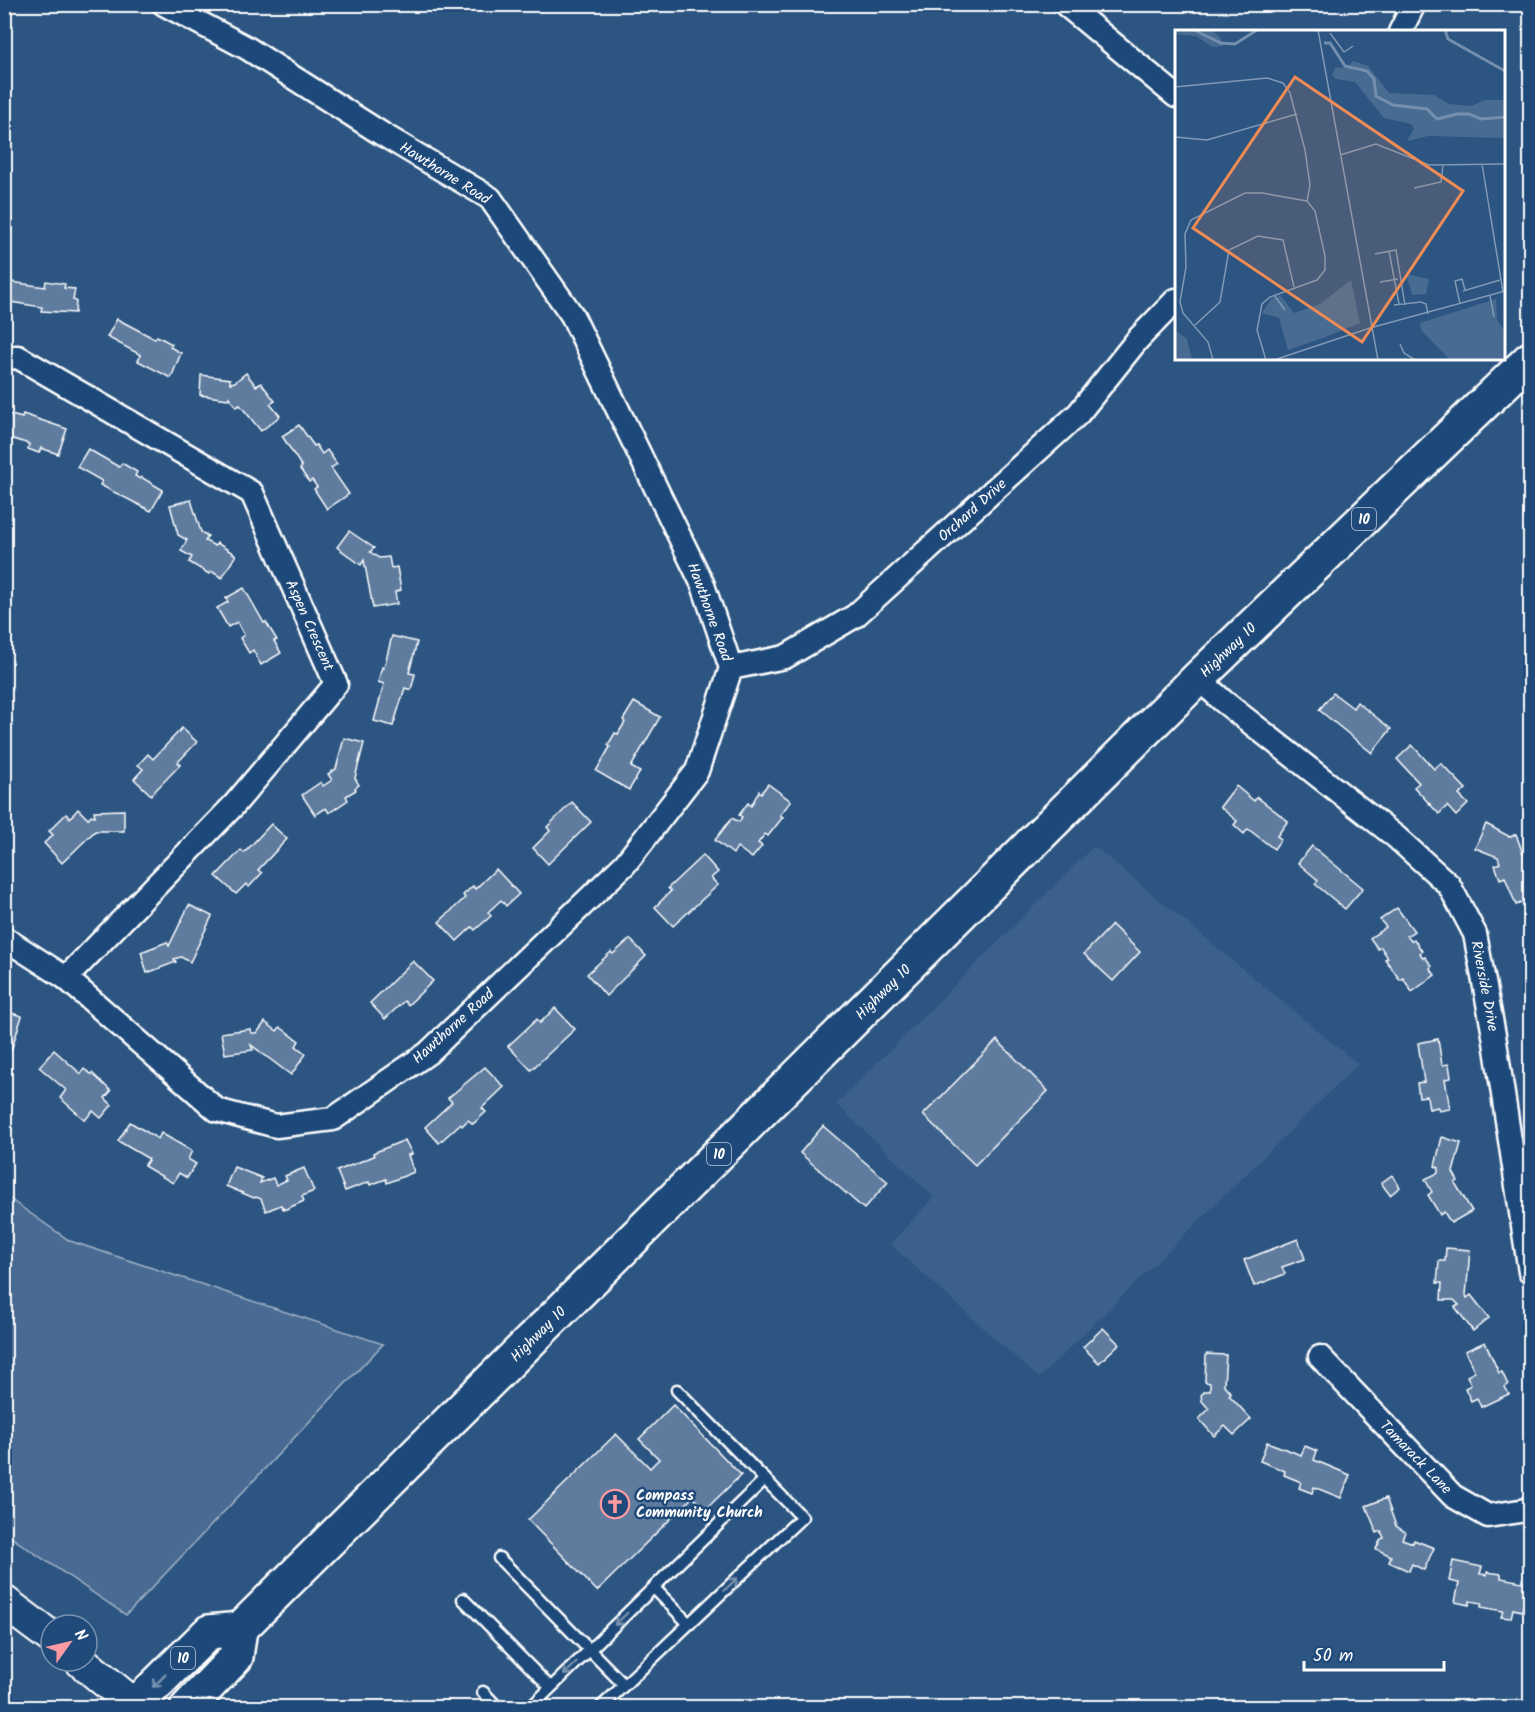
<svg xmlns="http://www.w3.org/2000/svg" width="1535" height="1712" font-family="Kalam,sans-serif">
	<style>
		.built { fill: #3b618b }
		.green { fill: #486b92; stroke: #a4b5c8; stroke-width: 1.5 }
		.building { fill: #5e7c9f; stroke: #fff; stroke-width: 1.5 }
		.lines { fill: none; stroke-linecap: round; stroke-linejoin: round }
		.service-casing { stroke: #fff; stroke-width: 15 }
		.minor-casing { stroke: #fff; stroke-width: 27 }
		.secondary-casing { stroke: #fff; stroke-width: 36 }
		.trunk-casing { stroke: #fff; stroke-width: 38 }
		.service { stroke: #1f4a7a; stroke-width: 10 }
		.minor { stroke: #1f4a7a; stroke-width: 22 }
		.secondary { stroke: #1f4a7a; stroke-width: 32 }
		.trunk { stroke: #1f4a7a; stroke-width: 33 }
		.oneway { stroke: #7992af }
		.labels { text-anchor: middle; stroke-width: 5; stroke-linejoin: round; paint-order: stroke }
		.shield { fill: #1f4a7a; stroke: #bcc9d7; stroke-width: 1.5 }
		.shield-label { font-size: 14px; font-weight: bold; fill: #fff }
		.street-label { font-size: 15px; fill: #fff; stroke: #1f4a7a }
		.poi-label { font-size: 15px; font-weight: bold; fill: #fff; stroke: #1f4a7a; text-anchor: start }
		.inset-river { fill: none; stroke: #748fad; stroke-width: 3 }
		.inset-road { fill: none; stroke: #8099b4; stroke-width: 1.5 }
		.view { fill: #ef8b55; fill-opacity: 0.15; stroke: #ef8b55; stroke-width: 3 }
		.inset-edge { fill: none; stroke: #fff; stroke-width: 3 }
	</style>
	<rect width="100%" height="100%" fill="#2c5582"/>
	<filter id="ink" filterUnits="userSpaceOnUse"><feTurbulence type="fractalNoise" baseFrequency=".0167" numOctaves="2"/><feDisplacementMap in="SourceGraphic" scale="12" xChannelSelector="R" yChannelSelector="G"/><feConvolveMatrix kernelMatrix="1 2 1 2 8 2 1 2 1" color-interpolation-filters="sRGB"/></filter>
	<g filter="url(#ink)">
		<polygon class="built" points="1094,846 1358,1064 1039,1378 890,1244 934,1197 836,1104"/>
		<polygon class="green" points="4,1195 70,1241 383,1344 126,1615 5,1533"/>
		<g class="building">
			<polygon points="4,281 45,287 46,281 65,284 64,288 75,289 73,300 76,301 75,313 41,311 42,307 4,301"/>
			<polygon points="117,319 155,339 157,336 172,344 170,347 181,353 171,378 138,361 141,355 107,337"/>
			<polygon points="246,373 256,386 261,383 275,401 270,404 280,416 261,431 240,405 236,407 229,397 228,399 200,395 201,375 230,379 230,383 235,382"/>
			<polygon points="4,413 22,418 23,414 67,429 58,454 41,448 39,453 28,449 29,444 4,436"/>
			<polygon points="299,425 314,446 316,445 322,454 327,450 337,464 331,468 349,494 327,509 314,489 317,487 312,480 309,482 300,469 302,467 282,436"/>
			<polygon points="88,449 119,467 122,463 137,472 135,476 140,479 141,477 163,490 151,511 100,485 102,481 77,467"/>
			<polygon points="191,500 201,532 208,536 205,541 215,546 217,543 236,555 222,578 211,571 209,574 189,562 192,557 181,551 187,540 178,535 170,505"/>
			<polygon points="349,531 374,548 370,552 379,558 389,557 391,568 397,567 401,590 395,592 397,604 373,608 364,560 361,565 337,547"/>
			<polygon points="244,588 264,623 266,622 277,640 274,641 281,653 261,665 253,650 249,653 240,638 244,635 237,622 228,627 217,608 228,602 226,598"/>
			<polygon points="392,636 417,642 409,673 415,674 411,690 405,688 393,726 374,721 384,684 378,682 382,667 384,668"/>
			<polygon points="1333,693 1353,708 1357,702 1391,729 1372,753 1319,710"/>
			<polygon points="634,702 660,717 631,767 640,772 629,790 596,771 610,747 608,745 615,733 618,734 625,722 623,720"/>
			<polygon points="182,728 197,742 178,762 180,765 151,795 134,779 143,769 138,765 148,754 153,759"/>
			<polygon points="344,738 364,743 355,778 359,785 355,788 356,790 346,796 348,800 329,813 326,808 315,815 302,795 321,782 323,786 332,780 328,774 336,769"/>
			<polygon points="1412,745 1434,769 1441,763 1466,789 1459,795 1468,804 1456,816 1447,806 1439,814 1414,787 1419,783 1397,759"/>
			<polygon points="768,784 791,801 780,815 783,817 768,836 765,834 758,843 762,846 752,858 737,847 733,854 715,840 732,818 739,822 742,817 739,815 748,803 751,806 759,791 761,793"/>
			<polygon points="1236,786 1254,801 1257,797 1288,821 1277,836 1281,839 1274,849 1248,829 1244,834 1234,825 1237,821 1220,807"/>
			<polygon points="572,802 591,822 548,864 533,848 550,831 547,827"/>
			<polygon points="78,809 88,819 91,815 95,816 94,811 124,810 124,831 95,831 62,863 44,843 53,835 49,831 66,814 70,818"/>
			<polygon points="271,824 287,839 258,870 262,873 249,887 246,884 236,894 216,876 241,850 244,853"/>
			<polygon points="1486,824 1510,837 1516,834 1523,854 1530,851 1530,900 1516,905 1505,877 1500,879 1495,865 1500,863 1498,857 1475,848"/>
			<polygon points="1312,846 1363,888 1345,909 1315,884 1318,880 1298,863"/>
			<polygon points="703,855 718,872 711,878 718,885 673,926 655,907 671,891 668,888"/>
			<polygon points="496,869 519,894 506,906 501,900 488,912 491,916 475,930 472,927 457,941 439,922 465,898 463,895 473,886 475,889"/>
			<polygon points="189,905 212,916 190,962 181,957 174,959 176,962 147,973 141,952 167,942 169,946"/>
			<polygon points="1397,908 1414,931 1407,936 1411,941 1414,939 1422,951 1420,953 1423,958 1425,957 1432,966 1430,968 1435,975 1412,992 1403,978 1400,980 1385,959 1388,958 1381,947 1378,949 1370,938 1386,927 1380,920"/>
			<polygon points="1112,925 1140,952 1113,981 1084,954"/>
			<polygon points="630,939 646,956 606,996 587,974 611,952 613,954"/>
			<polygon points="413,961 433,981 408,1005 404,1001 385,1019 370,1003"/>
			<polygon points="555,1008 575,1029 531,1070 508,1046 537,1019 540,1023"/>
			<polygon points="4,1011 22,1016 10,1054 4,1052"/>
			<polygon points="265,1022 277,1031 280,1027 299,1041 296,1046 306,1054 291,1075 251,1045 253,1050 225,1054 221,1033 250,1029 251,1033 257,1033"/>
			<polygon points="1438,1039 1442,1065 1449,1064 1451,1078 1445,1079 1450,1109 1439,1111 1438,1107 1429,1109 1427,1096 1419,1097 1417,1083 1424,1082 1418,1043"/>
			<polygon points="997,1040 1048,1091 975,1165 923,1115"/>
			<polygon points="54,1050 81,1074 84,1069 91,1074 92,1073 111,1091 105,1098 112,1105 101,1118 93,1111 85,1120 60,1098 66,1090 39,1067"/>
			<polygon points="485,1067 504,1087 482,1108 486,1112 473,1124 468,1120 462,1126 460,1124 439,1143 425,1127 452,1102 448,1098"/>
			<polygon points="130,1122 158,1139 161,1133 192,1151 188,1159 196,1164 187,1178 179,1173 173,1183 144,1166 149,1159 118,1141"/>
			<polygon points="823,1126 888,1182 864,1209 800,1153"/>
			<polygon points="1442,1137 1461,1143 1453,1172 1458,1181 1455,1183 1472,1211 1451,1223 1444,1212 1440,1215 1428,1195 1432,1192 1425,1179 1438,1173 1439,1168 1435,1166"/>
			<polygon points="405,1140 412,1154 408,1155 414,1172 387,1183 386,1179 370,1185 369,1182 345,1191 337,1171 374,1156 373,1153"/>
			<polygon points="234,1167 262,1178 260,1183 273,1178 276,1185 287,1180 285,1176 304,1168 314,1191 302,1196 304,1201 284,1210 281,1205 266,1211 261,1199 256,1197 254,1198 226,1186"/>
			<polygon points="1392,1175 1400,1187 1390,1195 1381,1183"/>
			<polygon points="1298,1239 1305,1259 1282,1267 1285,1274 1254,1286 1244,1260"/>
			<polygon points="1446,1248 1470,1250 1466,1295 1467,1298 1471,1295 1489,1318 1473,1331 1455,1307 1459,1305 1454,1300 1441,1300 1442,1283 1437,1283 1439,1261 1445,1261"/>
			<polygon points="1103,1328 1119,1344 1099,1363 1083,1347"/>
			<polygon points="1485,1342 1499,1373 1502,1372 1508,1385 1505,1387 1509,1394 1481,1407 1477,1398 1471,1401 1465,1388 1471,1385 1467,1376 1475,1372 1465,1351"/>
			<polygon points="1206,1354 1226,1355 1224,1385 1231,1393 1229,1395 1251,1419 1234,1435 1225,1426 1214,1436 1199,1419 1209,1409 1202,1401 1201,1395 1205,1391 1210,1391 1210,1383 1205,1382"/>
			<polygon points="673,1405 741,1475 705,1510 693,1497 597,1591 528,1520 616,1434 650,1468 659,1459 639,1439"/>
			<polygon points="1267,1442 1301,1455 1305,1446 1317,1451 1314,1460 1350,1475 1341,1498 1314,1487 1312,1493 1299,1488 1301,1482 1284,1475 1285,1471 1260,1461"/>
			<polygon points="1386,1498 1396,1526 1405,1532 1402,1539 1413,1543 1414,1540 1434,1548 1424,1570 1412,1564 1409,1571 1389,1562 1391,1556 1376,1549 1381,1539 1384,1538 1381,1531 1377,1533 1366,1506"/>
			<polygon points="1453,1561 1482,1567 1480,1574 1487,1575 1487,1572 1501,1574 1501,1578 1528,1583 1522,1611 1513,1609 1511,1618 1501,1617 1503,1611 1481,1607 1482,1603 1470,1601 1469,1605 1455,1602 1459,1583 1449,1581"/>
		</g>
		<g class="lines">
			<g class="service-casing">
				<g id="service">
					<polyline points="499,1558 624,1685"/>
					<polyline points="654,1588 689,1624"/>
					<polyline points="463,1599 550,1687"/>
					<polyline points="483,1692 498,1708"/>
					<polyline points="530,1708 765,1479"/>
					<polyline points="600,1708 802,1517 677,1390"/>
				</g>
			</g>
			<g class="minor-casing">
				<g id="minor">
					<polyline points="1065,4 1176,96"/>
					<polyline points="1400,32 1414,4"/>
					<polyline points="4,358 18,357 252,493 336,684 234,805 66,978"/>
					<polyline points="731,668 785,657 855,616 1078,414 1138,339 1176,300"/>
					<polyline points="1198,678 1223,701 1396,837 1449,885 1475,934 1494,1035 1530,1272"/>
					<polyline points="4,938 66,978 217,1110 276,1126 333,1119 428,1053 625,864 697,771 731,668 703,585 572,315 490,198 382,134 247,48 164,4"/>
					<polyline points="1320,1357 1453,1496 1488,1516 1526,1510 1530,1507"/>
				</g>
			</g>
			<g class="secondary-casing">
				<g id="secondary">
					<polyline points="4,1602 51,1637"/>
					<polyline points="81,1661 138,1708"/>
				</g>
			</g>
			<g class="trunk-casing">
				<g id="trunk">
					<polyline points="132,1708 209,1632 240,1629"/>
					<polyline points="187,1708 236,1657 240,1629 1198,678 1530,359"/>
				</g>
			</g>
			<use href="#service" class="service"/>
			<use href="#minor" class="minor"/>
			<use href="#secondary" class="secondary"/>
			<use href="#trunk" class="trunk"/>
		</g>
		<defs><path id="oneway-shaft" d="M-6 0H5M1.5-3L5.5 0L1.5 3" fill="none" stroke-width="1.6" stroke-linecap="round" stroke-linejoin="round" transform="scale(1.5)"/></defs>
		<g class="oneway">
			<use href="#oneway-shaft" transform="translate(731 1584) rotate(-43)"/>
			<use href="#oneway-shaft" transform="translate(621 1619) rotate(136)"/>
			<use href="#oneway-shaft" transform="translate(570 1669) rotate(136)"/>
			<use href="#oneway-shaft" transform="translate(159 1681) rotate(135)"/>
		</g>
	</g>
	<defs>
		<g id="church-ring" transform="scale(1.5)"><circle r="9.5" fill="#1f4a7a" stroke="#ff9aa2" stroke-width="1.5"/><path d="M-1.2-6h2.4v3.5h3.3v2.4h-3.3V6h-2.4V-.1h-3.3v-2.4h3.3Z" fill="#ff9aa2"/></g>
	</defs>
	<g fill-rule="evenodd">
		<use href="#church-ring" x="615" y="1504"/>
	</g>
	<g class="labels">
		<g class="shield">
			<rect x="1352" y="508" width="24" height="22" rx="4.5"/>
			<rect x="707" y="1143" width="24" height="22" rx="4.5"/>
			<rect x="171" y="1647" width="24" height="22" rx="4.5"/>
		</g>
		<g class="shield-label">
			<text x="1364" y="524">10</text>
			<text x="719" y="1159">10</text>
			<text x="183" y="1663">10</text>
		</g>
		<g class="street-label">
			<text transform="translate(445 173) rotate(32)" y="5">Hawthorne Road</text>
			<text transform="translate(972 510) rotate(-42)" y="5">Orchard Drive</text>
			<text transform="translate(710 612) rotate(70)" y="5">Hawthorne Road</text>
			<text transform="translate(310 625) rotate(66)" y="5">Aspen Crescent</text>
			<text transform="translate(1228 650) rotate(-44)" y="5">Highway 10</text>
			<text transform="translate(1485 986) rotate(79)" y="5">Riverside Drive</text>
			<text transform="translate(883 992) rotate(-45)" y="5">Highway 10</text>
			<text transform="translate(453 1026) rotate(-42)" y="5">Hawthorne Road</text>
			<text transform="translate(538 1334) rotate(-45)" y="5">Highway 10</text>
			<text transform="translate(1416 1457) rotate(46)" y="5">Tamarack Lane</text>
		</g>
		<g class="poi-label">
			<text x="636" y="1500">Compass<tspan x="636" dy="17">Community Church</tspan></text>
		</g>
	</g>
	<g transform="translate(1175 30)">
		<rect width="330" height="330" fill="#2c5582"/>
		<path d="M0,0H36L45,7L48,16L37,17L21,6L0,4ZM178,31L193,36L214,63L259,65L274,74L296,76L310,70H330V108L253,106L232,111L239,99L236,94L209,88L180,52L161,49L157,45L160,38L173,37ZM231,244L254,249L251,264L237,265ZM176,250L185,293L148,308L113,320L104,288L87,283L96,269L105,265L119,283L145,274ZM321,269L322,290L330,301V330H275L246,300L245,293ZM0,300L12,309L17,330H0Z" fill="#486b92"/>
		<path class="inset-river" d="M19,0L46,13L60,14L82,0M270,0L273,9L330,41M149,13H155L170,36L192,41L199,49L201,66L218,75L252,79L262,89L282,84H294L306,89L330,87"/>
		<path class="inset-road" d="M143,0L203,330M155,3L169,22L178,16M0,57L92,48L108,53L115,63L130,120L135,155L132,171M0,107L32,110L122,84M165,125L201,114L254,135L330,134M307,134L328,262M239,158L266,152L268,135M214,221L224,274M200,224L221,220L230,275M205,252L223,249M288,261L325,250M99,265L110,280M315,266L319,287M285,274L280,251L287,249L290,260M219,275L246,272L251,274L253,284M20,295L45,272L54,220L83,206L108,210L119,257M225,314L229,323L240,330M38,330L33,312L8,283L5,272L11,237L10,204L16,190L70,163H87L132,171L140,181L150,226V240L142,250L95,267L87,274L82,300L91,330M99,330L195,298L330,261"/>
		<path class="view" d="M120,47L288,161L187,312L18,198Z"/>
		<rect width="330" height="330" class="inset-edge"/>
	</g>
	<rect width="1535" height="1712" fill="none" stroke="#1f4a7a" stroke-width="24"/>
	<rect x="12" y="12" width="1511" height="1688" fill="none" stroke="#fff" stroke-width="2" filter="url(#ink)"/>
	<g transform="translate(69 1643) rotate(56)"><circle r="28" fill="#1f4a7a" stroke="#7992af" stroke-width="1.5"/>
	<path d="M0-4.5L10 22L0 15L-10 22Z" fill="#ff9aa2"/>
	<text y="-9" font-size="16" font-weight="bold" text-anchor="middle" fill="#ffffff">N</text>
	</g>
	<path d="M1304 1661v9h140v-9" fill="none" stroke="#ffffff" stroke-width="3"/>
	<text x="1313" y="1661" font-size="18" fill="#ffffff" stroke="#1f4a7a" stroke-width="4.5" paint-order="stroke">50 m</text>
</svg>
